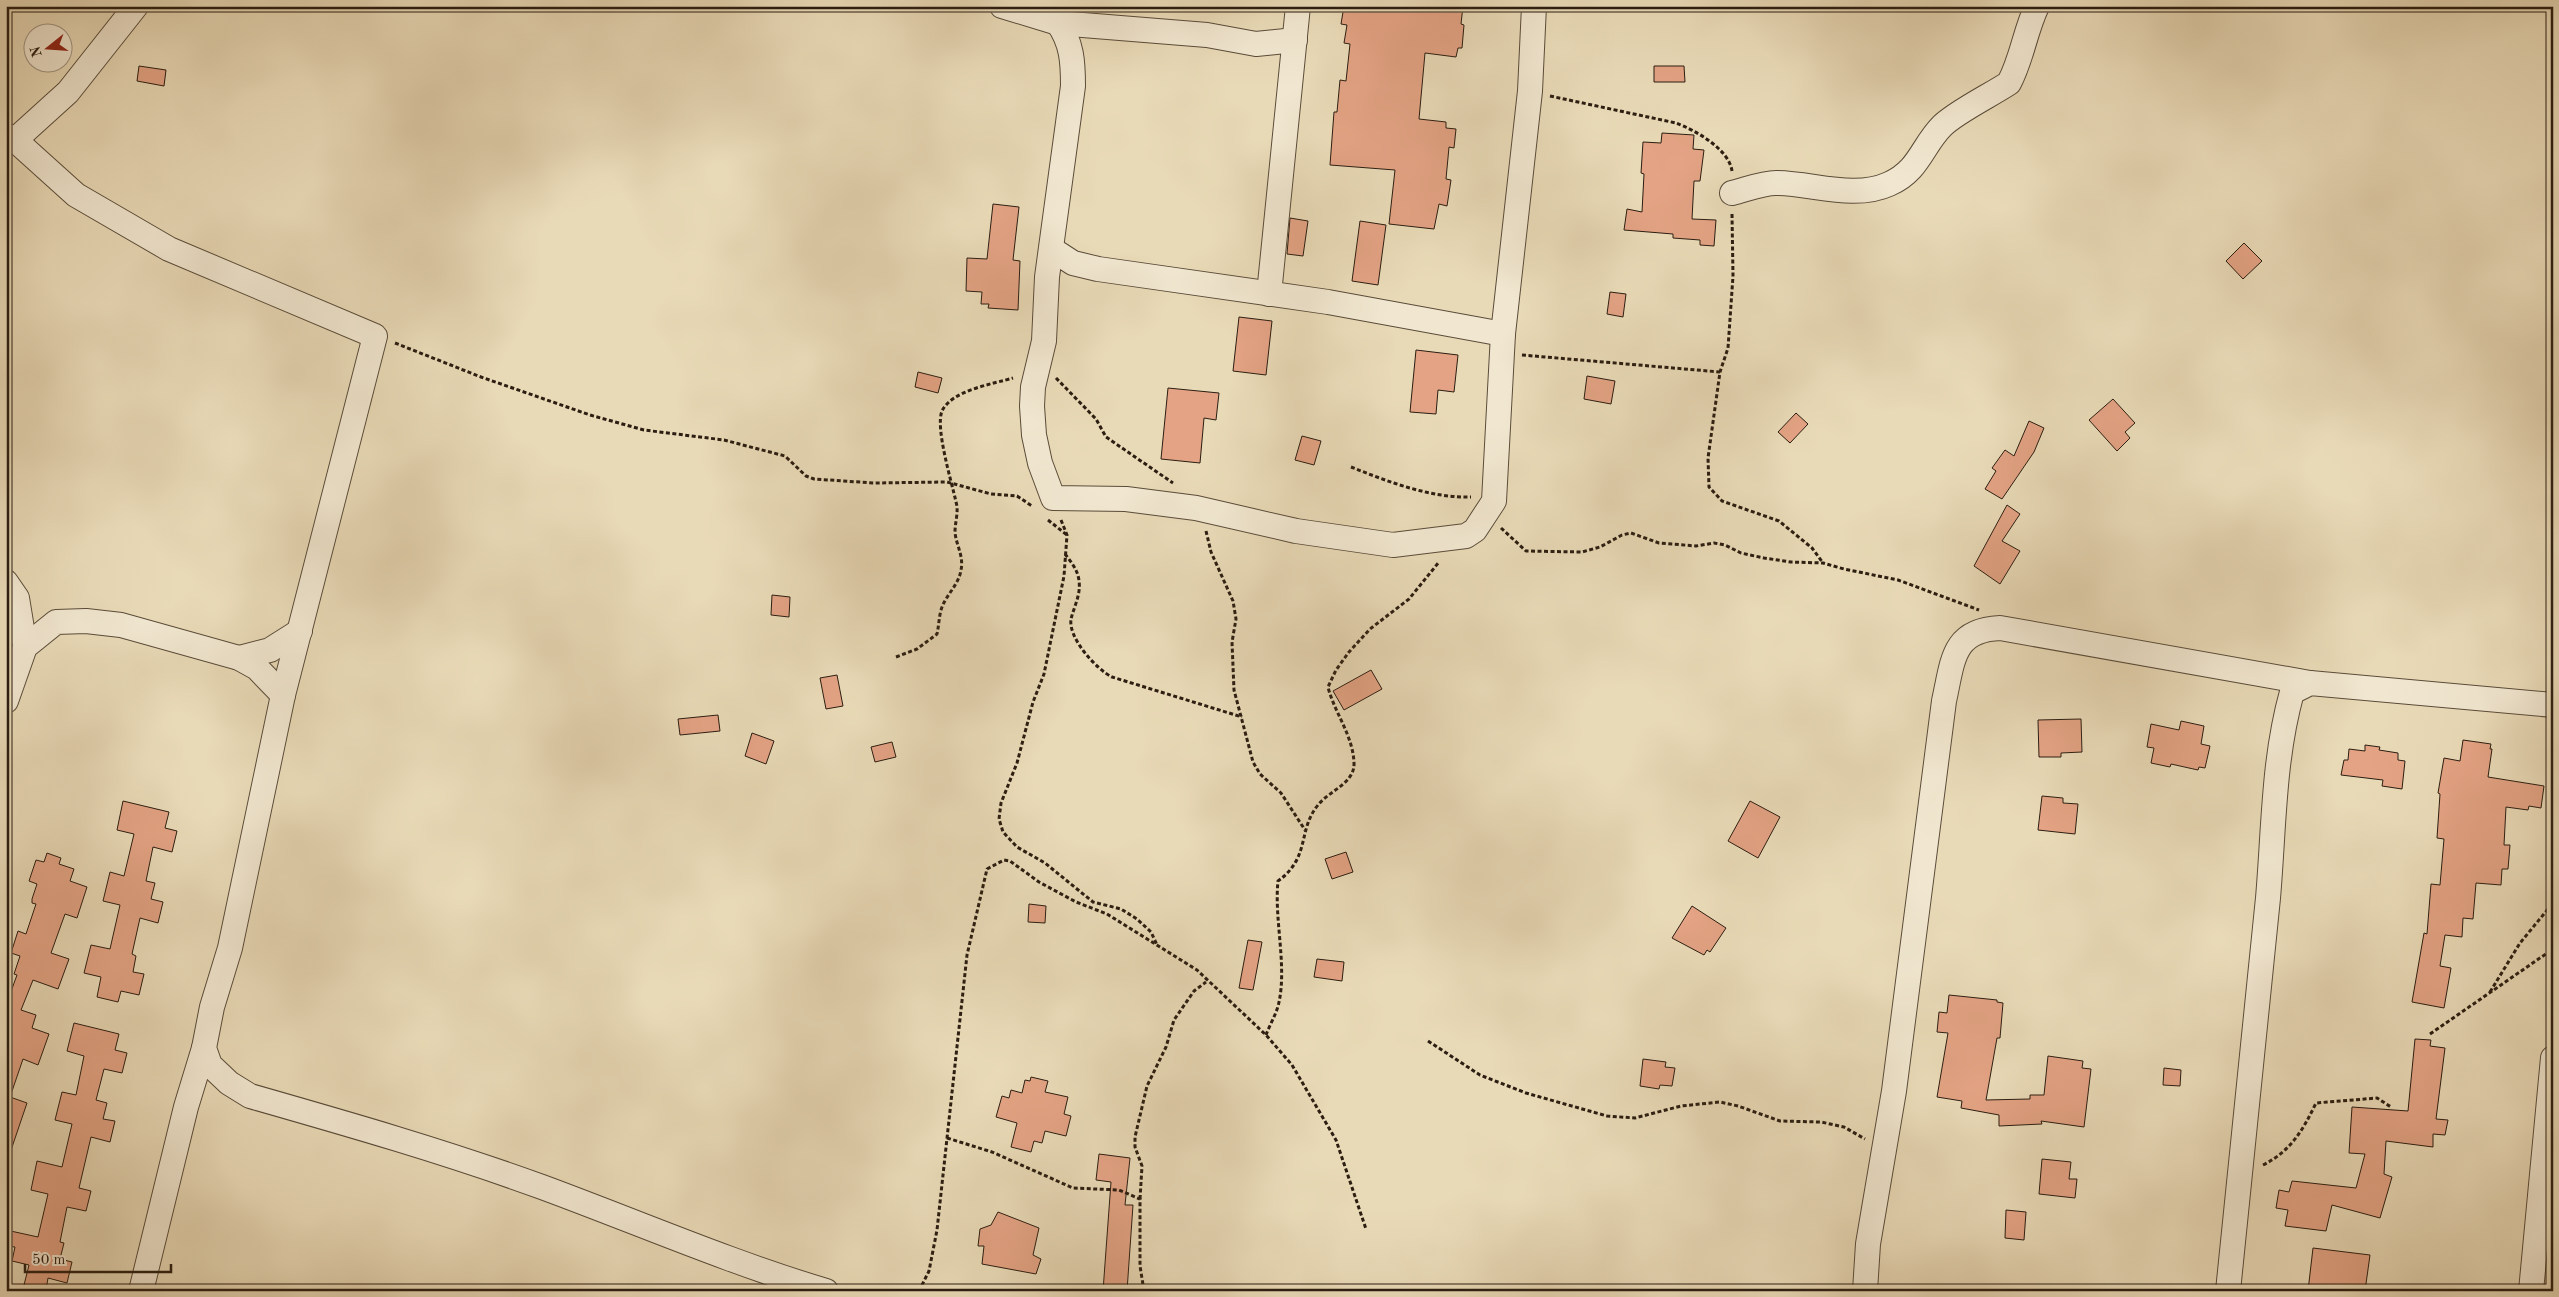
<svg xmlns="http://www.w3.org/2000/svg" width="2559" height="1297" font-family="'Old Standard TT',serif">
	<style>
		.building { fill: #e3a384; stroke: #2b1d11 }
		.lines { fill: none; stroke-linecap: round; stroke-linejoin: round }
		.minor-casing { stroke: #5a4c3a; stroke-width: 26 }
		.path { stroke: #2b1d11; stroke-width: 3; stroke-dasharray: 4 2.5; stroke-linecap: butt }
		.minor { stroke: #f1e7d0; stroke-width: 24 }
	</style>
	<rect width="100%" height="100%" fill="#e9dab7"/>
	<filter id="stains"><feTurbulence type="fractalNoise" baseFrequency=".004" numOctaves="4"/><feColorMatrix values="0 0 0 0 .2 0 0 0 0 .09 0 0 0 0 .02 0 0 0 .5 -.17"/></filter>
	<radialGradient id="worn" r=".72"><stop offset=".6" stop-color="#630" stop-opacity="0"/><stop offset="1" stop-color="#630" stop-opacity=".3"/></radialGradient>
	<g class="building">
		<polygon points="1344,6 1405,6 1426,9 1427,6 1463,6 1461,24 1464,25 1462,48 1458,48 1456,57 1425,53 1419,119 1446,122 1446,128 1456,129 1454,148 1449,147 1446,179 1451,180 1447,206 1439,204 1434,229 1389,224 1395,170 1330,165 1334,112 1337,112 1340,80 1346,81 1350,44 1344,43 1347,25 1341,24"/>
		<polygon points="139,66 166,70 164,86 137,81"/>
		<polygon points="1654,66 1684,66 1685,82 1654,82"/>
		<polygon points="1662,133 1694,135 1693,149 1704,150 1700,181 1694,181 1692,219 1716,220 1714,246 1700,245 1700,240 1673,238 1673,234 1624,230 1627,209 1642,212 1644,174 1641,173 1643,142 1661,143"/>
		<polygon points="993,204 1019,207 1013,260 1020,261 1018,310 988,308 989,304 981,304 982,292 966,291 967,258 987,259"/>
		<polygon points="1290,218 1308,221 1303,256 1287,254"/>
		<polygon points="1360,221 1386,225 1378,285 1352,281"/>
		<polygon points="2244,243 2262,261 2243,279 2226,261"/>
		<polygon points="1610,292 1626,294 1623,317 1607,314"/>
		<polygon points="1239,317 1272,321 1266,375 1233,371"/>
		<polygon points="1416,350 1458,355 1454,392 1438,390 1436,414 1410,412"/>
		<polygon points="918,372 942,378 938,393 915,387"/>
		<polygon points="1587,376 1615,381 1611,404 1584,399"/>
		<polygon points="1168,388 1219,393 1216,420 1204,418 1200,463 1161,459"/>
		<polygon points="2113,399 2135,423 2125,432 2130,438 2117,451 2089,420"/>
		<polygon points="1796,413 1808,424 1790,443 1778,432"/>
		<polygon points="2029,421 2044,428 2034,452 2002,499 1985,489 1996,471 1992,468 2005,450 2014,456"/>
		<polygon points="1302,436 1321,441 1314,465 1295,460"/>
		<polygon points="2007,505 2020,514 2002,541 2020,551 2000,584 1974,566"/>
		<polygon points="772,595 790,597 789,617 771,615"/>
		<polygon points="1371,670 1382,689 1344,710 1333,691"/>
		<polygon points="837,675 843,706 826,709 820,678"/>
		<polygon points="718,715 720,731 680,735 678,719"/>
		<polygon points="2081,719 2082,752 2061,753 2061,757 2039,757 2038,720"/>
		<polygon points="2181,721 2204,726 2201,744 2210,746 2205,768 2199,767 2198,770 2171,764 2170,767 2151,763 2154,748 2147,747 2151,724 2179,730"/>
		<polygon points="752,733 774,741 766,764 745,756"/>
		<polygon points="2463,740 2491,744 2490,749 2492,749 2488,777 2544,786 2541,808 2529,806 2528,810 2506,807 2504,845 2510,845 2508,869 2502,869 2501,885 2476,883 2473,919 2463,918 2462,937 2445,935 2440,966 2451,968 2444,1008 2412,1002 2424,933 2427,934 2431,884 2440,885 2444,839 2437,838 2440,794 2438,793 2444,758 2460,761"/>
		<polygon points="892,742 896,757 875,762 871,747"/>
		<polygon points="2365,745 2380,747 2379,750 2398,753 2398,760 2405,761 2402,789 2382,786 2383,780 2341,775 2344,760 2348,760 2349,749 2365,751"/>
		<polygon points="2042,796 2063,798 2063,803 2078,804 2075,834 2038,830"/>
		<polygon points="123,801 169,812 165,828 177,831 172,852 153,847 146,881 155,883 151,899 163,902 158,923 140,918 132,954 136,956 133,972 144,974 139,995 121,991 118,1002 97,997 101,977 84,973 91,945 110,949 120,905 103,901 110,872 124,876 134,834 117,830"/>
		<polygon points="1750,801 1780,817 1758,858 1728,841"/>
		<polygon points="1346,852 1353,872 1332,879 1325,859"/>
		<polygon points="47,853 61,858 59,864 74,869 70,881 87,887 77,918 65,914 51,953 69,959 58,989 33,980 21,1010 36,1015 32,1028 49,1034 38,1065 23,1059 10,1097 27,1103 9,1156 6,1156 6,1005 17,975 14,974 20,956 11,953 18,931 26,934 36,904 32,903 32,899 37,884 29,881 36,860 44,862"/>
		<polygon points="1029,904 1046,906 1045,923 1028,922"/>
		<polygon points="1692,906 1726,928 1710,952 1707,950 1704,955 1672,938"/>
		<polygon points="1248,940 1262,942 1253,990 1239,988"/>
		<polygon points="1317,959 1344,962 1342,981 1314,977"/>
		<polygon points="1949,995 1997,1000 1997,1002 2003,1003 2000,1038 1997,1038 1986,1100 2030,1099 2030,1095 2044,1095 2048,1056 2083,1061 2082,1068 2091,1069 2084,1127 2041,1121 2042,1124 1999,1126 1999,1115 1961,1108 1962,1101 1937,1097 1948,1033 1937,1032 1939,1012 1947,1013"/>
		<polygon points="74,1023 119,1034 115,1050 127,1053 122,1073 104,1069 96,1100 107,1103 103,1119 115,1121 110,1142 91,1137 79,1188 91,1191 86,1211 67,1207 60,1242 64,1243 60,1259 72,1262 67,1283 48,1278 46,1290 24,1285 29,1265 12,1261 15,1247 6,1246 6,1230 38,1237 48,1194 31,1190 37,1161 62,1167 72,1124 55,1120 62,1092 76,1095 84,1056 67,1051"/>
		<polygon points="2415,1039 2431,1040 2430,1046 2445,1048 2436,1119 2448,1120 2445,1135 2433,1134 2433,1147 2386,1141 2384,1174 2392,1177 2380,1218 2332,1205 2326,1231 2285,1226 2288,1210 2276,1208 2279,1190 2289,1192 2292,1181 2356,1188 2365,1154 2349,1153 2352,1107 2408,1111"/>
		<polygon points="1643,1059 1666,1062 1665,1067 1675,1068 1672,1086 1660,1085 1659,1089 1640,1086"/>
		<polygon points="2164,1068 2181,1070 2180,1086 2163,1085"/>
		<polygon points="1031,1077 1048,1081 1045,1092 1068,1097 1064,1114 1071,1116 1066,1136 1045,1131 1042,1143 1034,1141 1031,1152 1011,1147 1017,1123 996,1117 1002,1096 1009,1098 1011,1090 1022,1093 1025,1080 1030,1081"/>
		<polygon points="1099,1154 1130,1158 1125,1205 1133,1205 1127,1291 1103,1291 1111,1182 1096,1180"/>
		<polygon points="2042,1159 2071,1162 2069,1179 2077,1179 2075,1198 2039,1194"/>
		<polygon points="2006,1210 2026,1212 2024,1240 2005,1238"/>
		<polygon points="998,1212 1039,1228 1033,1255 1041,1259 1036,1274 982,1264 984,1246 978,1246 980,1229 991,1225"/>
		<polygon points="2313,1248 2370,1255 2365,1291 2308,1291"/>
	</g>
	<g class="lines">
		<g class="minor-casing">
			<g id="minor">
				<polyline points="1002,6 1058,23 1207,35 1256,44 1295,40"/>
				<path d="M1058,23C1072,43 1073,62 1073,86L1047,277L1044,341L1033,387L1032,406L1034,435L1040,463L1053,498L1126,499L1196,508L1296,531L1393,545L1466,536L1475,530L1494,501L1503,334L1530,91L1534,6"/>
				<path d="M6,135L15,140L76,195L169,249L375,336L283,695L230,948L212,1007L204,1048L210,1065L229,1083L250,1096C348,1124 446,1152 542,1187C637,1222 729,1262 826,1291"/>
				<polyline points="15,140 68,92 136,6"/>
				<path d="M1732,193C1745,190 1762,183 1776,183C1812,183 1854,200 1889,184C1919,171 1922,146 1942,126C1956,112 1991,95 2009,83C2022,59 2025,31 2037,6"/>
				<polyline points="1053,250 1073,263 1098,269 1328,302 1503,334"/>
				<polyline points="1269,294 1298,6"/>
				<polyline points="6,582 17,598 25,647"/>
				<polyline points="239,658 270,650 300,631"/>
				<polyline points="6,701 25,647 56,622 86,621 121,625 239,658 257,668 283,695"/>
				<polyline points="141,1291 186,1107 204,1048"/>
				<path d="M1865,1291L1868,1244L1894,1091L1944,701C1953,661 1952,630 2000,628L2310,683"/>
				<path d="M2228,1291C2242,1160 2255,1029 2268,898C2274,829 2273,760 2292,692L2310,683L2553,705"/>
				<polyline points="2531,1291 2553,1058"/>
			</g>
		</g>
		<g class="path">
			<path d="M1550,96L1676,123C1695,130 1729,149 1732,171"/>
			<polyline points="1732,214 1733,276 1728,348 1720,372 1708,458 1709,487 1722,501 1779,521 1812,548 1823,563"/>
			<polyline points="395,343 481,377 590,415 644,430 724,440 785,456 806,476 814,479 874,483 947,482 991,494 1017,496 1032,506"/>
			<polyline points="1522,355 1720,372"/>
			<polyline points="1056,378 1096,419 1106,437 1173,483"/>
			<path d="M1351,467C1389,482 1430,498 1471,497"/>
			<polyline points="1048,520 1067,535"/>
			<polyline points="1061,520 1067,535 1064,576 1044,674 1033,702 1017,763 1001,803 999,819 1003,832 1017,847 1045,863 1093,902 1121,909 1137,919 1151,932 1157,945"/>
			<polyline points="1501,528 1526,551 1582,552 1600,547 1622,535 1631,533 1659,543 1696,546 1714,543 1725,545 1741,553 1764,558 1791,562 1823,563 1844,569 1898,580 1979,610"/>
			<polyline points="1206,531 1211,552 1233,601 1236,619 1232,642 1234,690 1253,762 1260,774 1281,793 1305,830"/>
			<path d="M1065,554C1071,562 1078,570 1079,581C1081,594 1074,607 1071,619C1068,638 1096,669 1112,677L1242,717"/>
			<path d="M896,657L917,649L937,634C939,625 939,615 942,607C947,594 959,584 961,570C964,556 956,545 955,532C955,522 959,511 956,502C952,483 935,428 942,411C952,390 993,384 1013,378"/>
			<polyline points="2490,992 2520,943 2553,903"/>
			<polyline points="2430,1034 2553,949"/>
			<path d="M1266,1035C1270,1024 1277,1013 1279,1002C1287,965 1274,919 1278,881C1311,857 1297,831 1318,805C1329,791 1355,783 1354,763C1353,735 1334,712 1328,687L1336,670L1349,652L1370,629L1409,599L1439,562"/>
			<polyline points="1428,1041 1480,1075 1526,1093 1607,1116 1635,1118 1681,1106 1720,1102 1738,1106 1780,1121 1821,1122 1844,1127 1865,1139"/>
			<polyline points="947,1138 992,1152 1073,1188 1119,1190 1140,1199 1140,1266 1144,1291"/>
			<path d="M2263,1165C2291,1151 2303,1130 2316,1103L2377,1098L2391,1107"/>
			<polyline points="1140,1199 1142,1166 1135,1147 1135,1137 1147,1086 1166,1047 1174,1020 1194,991 1206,982"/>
			<polyline points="919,1291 929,1271 937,1230 967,955 987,869 1004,860 1010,861 1039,882 1076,902 1107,914 1197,970 1266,1035 1292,1065 1336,1140 1366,1229"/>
		</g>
		<use href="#minor" class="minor"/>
	</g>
	<rect width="2559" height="1297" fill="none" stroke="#e9dab7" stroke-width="25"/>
	<rect x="8" y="8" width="2544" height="1282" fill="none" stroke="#2b1d11" stroke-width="2.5"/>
	<rect x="12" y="12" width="2534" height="1272" fill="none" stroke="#2b1d11"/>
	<g transform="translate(48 48) rotate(253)"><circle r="24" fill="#f1e7d0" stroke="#a29684"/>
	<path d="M0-4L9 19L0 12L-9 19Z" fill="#8f2418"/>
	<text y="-8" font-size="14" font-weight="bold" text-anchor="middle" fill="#2b1d11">N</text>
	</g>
	<path d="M25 1264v8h146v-8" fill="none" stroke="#2b1d11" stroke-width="2.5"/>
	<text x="32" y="1264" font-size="15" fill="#2b1d11" stroke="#f1e7d0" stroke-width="4" paint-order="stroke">50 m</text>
	<rect width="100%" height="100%" filter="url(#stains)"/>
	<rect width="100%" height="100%" fill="url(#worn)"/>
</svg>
